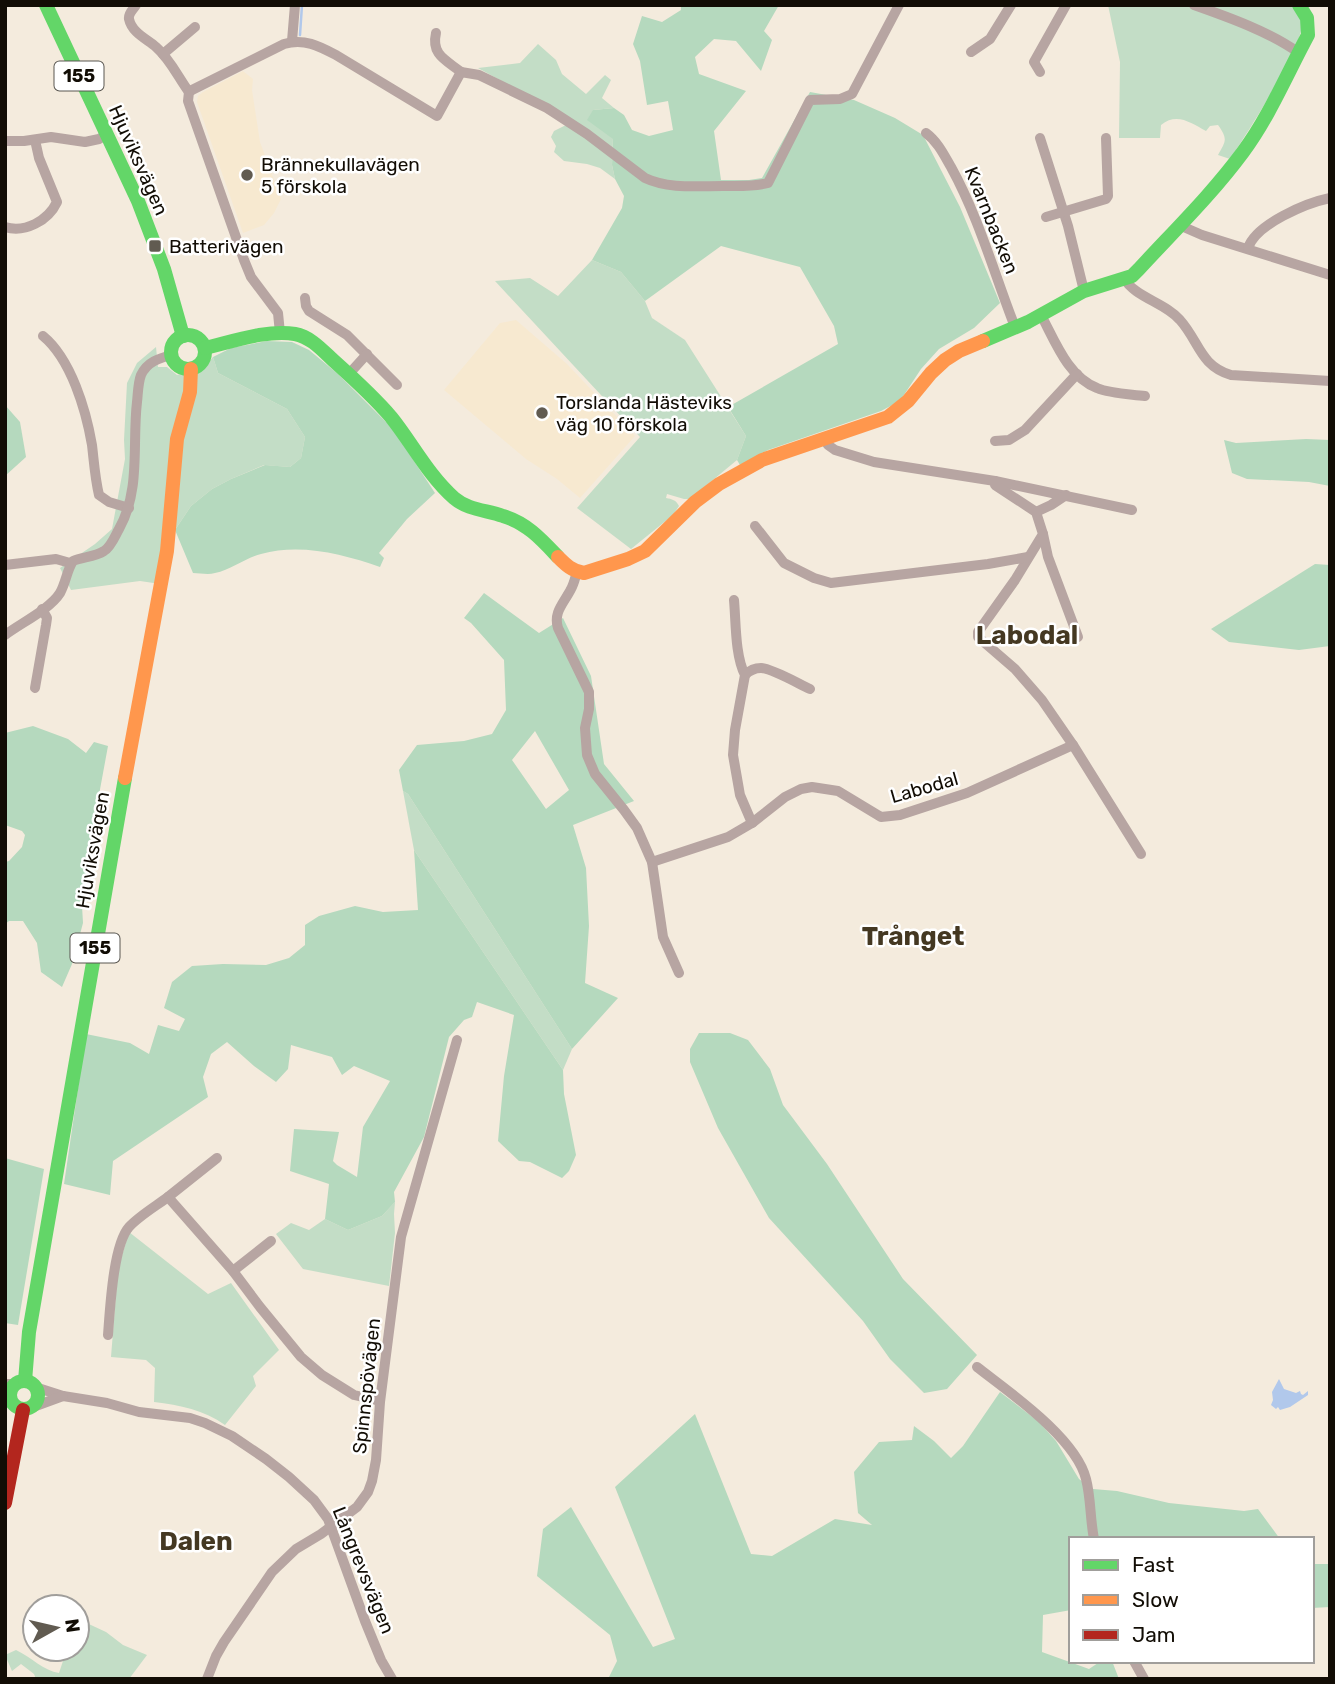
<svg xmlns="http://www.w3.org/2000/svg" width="1335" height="1684" font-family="Rubik,sans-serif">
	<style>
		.built { fill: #f7e9d0 }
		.green { fill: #c3ddc6 }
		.forest { fill: #b5d9be; fill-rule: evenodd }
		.water { fill: #b1c8eb }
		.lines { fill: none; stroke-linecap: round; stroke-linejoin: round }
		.stream { stroke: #b1c8eb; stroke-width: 2.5 }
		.street { stroke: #b7a5a2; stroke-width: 10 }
		.fast { stroke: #63d668; stroke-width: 14 }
		.slow { stroke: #ff974d; stroke-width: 14 }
		.jam { stroke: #b3261e; stroke-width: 14 }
		.poi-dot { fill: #615b51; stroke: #fff; stroke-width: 2.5 }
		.labels { text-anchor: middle; stroke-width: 5; stroke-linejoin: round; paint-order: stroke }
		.shield { fill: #fff; stroke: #595650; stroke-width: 2 }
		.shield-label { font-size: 18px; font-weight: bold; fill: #120d05 }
		.street-label { font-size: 19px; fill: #120d05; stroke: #fff }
		.poi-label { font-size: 19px; fill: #120d05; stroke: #fff; text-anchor: start }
		.district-label { font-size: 26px; font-weight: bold; fill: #443822; stroke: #fff }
	</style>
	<rect width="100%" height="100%" fill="#f4ebdd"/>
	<g class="built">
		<polygon points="243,71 253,79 252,90 260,142 281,199 274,213 264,225 243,233 197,102 198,96 203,92"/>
		<polygon points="516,320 567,364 635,436 580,498 557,479 526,459 444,390 500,323"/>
	</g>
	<g class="green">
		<path d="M1108,5H1291C1296,11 1301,16 1302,24C1303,46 1245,137 1230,159L1218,155C1226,141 1228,139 1218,125L1210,126L1206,131C1191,123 1177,112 1161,125L1160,138H1119L1120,62Z"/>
		<polygon points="538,44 556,60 562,74 586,94 605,75 611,80 602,98 614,108 593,110 613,138 612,165 615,179 600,168 587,164 564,161 554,152 556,146 551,137 554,131 574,121 478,68 520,63"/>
		<path d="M592,260L621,272L645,301L652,318L685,340L746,436L737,460L690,499H684L667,494L666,498C672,499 676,500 679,506L673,515L631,549L577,508L640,437L495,281L530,278L558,296Z"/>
		<polygon points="156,347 158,367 167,367 177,375 203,368 213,357 218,373 287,409 305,437 301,458 290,467 264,465 231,479 212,489 191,506 175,530 167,585 140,581 71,590 60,568 95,544 112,529 125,459 124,440 127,383 137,363"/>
		<polygon points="403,791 408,794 572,1049 563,1070 414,850"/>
		<polygon points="395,1202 394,1214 395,1233 389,1286 303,1269 276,1234 291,1223 309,1230 325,1219 348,1230 382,1216"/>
		<path d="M129,1232L208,1294L231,1283L279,1350L253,1376L256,1386L225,1425C204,1410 180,1405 154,1402L155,1368L146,1360L111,1357L118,1269Z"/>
		<path d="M78,1619L106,1632L123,1645L147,1655L129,1679H36L34,1674L21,1664L12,1671L5,1655L16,1650C31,1657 44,1671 59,1673L64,1658V1649H77Z"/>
	</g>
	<g class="forest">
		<polygon points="681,5 779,5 764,31 772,40 761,71 736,41 714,39 695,57 699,74 746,91 714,131 721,180 749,180 762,178 810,92 854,100 895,118 923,135 960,207 1000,303 974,328 939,349 921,369 900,401 881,411 768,450 740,465 737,460 746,436 728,407 838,344 834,326 800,267 721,246 645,301 621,272 592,260 622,208 624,196 615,179 612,165 613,139 587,120 593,110 614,108 624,115 632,130 649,136 673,130 668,101 647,105 640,61 633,44 642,16 662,22 681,10"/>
		<path d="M267,341L292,342L309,350L338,374L393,429L435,493L407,519L379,553L384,558L380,567C343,554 300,543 261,554C245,558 231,570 215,573C208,575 200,573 193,573L175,530L191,506L212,489L231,479L265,465L290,467L301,458L305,437L287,409L218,373L213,357L231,348Z"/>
		<polygon points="5,405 20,422 26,457 5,476"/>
		<polygon points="1306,439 1330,440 1330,486 1309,482 1247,479 1232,473 1224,440 1236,443"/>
		<polygon points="1315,564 1330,565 1330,646 1299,650 1229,642 1211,629"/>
		<path d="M484,593L539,633L563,618L591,676L604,764L634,801L573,825L586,868L589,926L585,983L618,998L572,1049L408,794L403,791L399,770L417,745L464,741L492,734L506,710L504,660L471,623L464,618ZM535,731L569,790L546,809L512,760Z"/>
		<polygon points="33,726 68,739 86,753 94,742 108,746 87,860 82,906 83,923 72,964 62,987 41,972 37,943 23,921 9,921 5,924 5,862 9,861 22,847 25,835 22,831 5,825 5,733"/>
		<polygon points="414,850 563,1070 564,1094 576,1155 569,1171 562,1178 530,1162 519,1161 498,1141 504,1076 514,1015 477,1002 472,1017 464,1020 449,1037 424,1137 394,1192 395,1202 382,1216 348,1230 325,1219 329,1184 290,1171 294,1129 339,1132 333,1161 337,1165 357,1177 363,1127 390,1081 354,1066 342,1075 332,1057 291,1045 288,1069 276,1082 254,1066 227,1042 211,1054 203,1077 208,1097 113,1161 110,1195 64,1184 86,1034 130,1043 149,1054 158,1025 179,1031 185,1019 164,1008 172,982 192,966 223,964 266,965 289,958 305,945 305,925 319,916 355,906 383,912 418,910"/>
		<polygon points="699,1033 730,1033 748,1040 770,1069 783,1105 827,1164 903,1279 977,1355 947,1389 924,1393 890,1359 863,1321 769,1218 718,1128 690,1062 690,1049"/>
		<polygon points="5,1158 44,1169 18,1325 5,1323"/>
		<polygon points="1000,1392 1039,1422 1056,1441 1079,1479 1093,1489 1117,1491 1169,1503 1244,1511 1258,1509 1280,1539 1071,1539 1071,1610 1043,1615 1042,1652 1089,1669 1101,1661 1112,1661 1119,1679 608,1679 617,1661 610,1635 537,1576 543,1529 571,1507 653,1647 675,1639 615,1487 695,1414 751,1554 772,1556 835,1519 872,1525 858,1513 854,1472 879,1442 912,1440 914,1426 934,1441 951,1458 963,1446"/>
		<polygon points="1312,1564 1330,1564 1330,1607 1312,1608"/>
	</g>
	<polygon class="water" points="1279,1379 1284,1389 1296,1393 1300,1391 1301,1394 1303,1395 1308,1391 1308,1395 1290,1407 1280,1410 1278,1407 1276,1409 1271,1405 1273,1400 1272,1392"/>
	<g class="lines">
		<polyline class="stream" points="300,35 302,5"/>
		<g class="street">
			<path d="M136,5C133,10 128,13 129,19C132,33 147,39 156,47C170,59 178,77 189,92"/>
			<path d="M1194,5C1228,17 1270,32 1299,53"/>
			<path d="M436,33C431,55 446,60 461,72"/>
			<polyline points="292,41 295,5"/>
			<polyline points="971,52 990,39 1011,5"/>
			<polyline points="163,54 195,27"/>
			<polyline points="1040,72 1034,62 1066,5"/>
			<path d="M926,133C938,142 944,155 951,167C979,218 994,273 1015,327"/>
			<polyline points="1040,138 1068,226 1084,291"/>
			<polyline points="5,141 24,141 51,137 85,142 99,139 107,134"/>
			<polyline points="1046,217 1106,199 1108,196 1106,138"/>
			<polyline points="1179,225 1202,235 1330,275"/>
			<path d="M5,227C25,233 48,221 57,202L39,158L35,140"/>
			<path d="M1248,248C1256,224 1306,203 1330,198"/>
			<path d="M1124,278C1134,297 1166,303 1180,320C1199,341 1200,366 1231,375L1330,381"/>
			<polyline points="305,298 306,306 309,311 347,335 397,385"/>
			<path d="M1041,315C1055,341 1068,377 1097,388C1111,394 1130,394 1145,396"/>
			<path d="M280,333L278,313L251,277L244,260L188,101L189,92L192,90L284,44C304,38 319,46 336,55L437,116L461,72L479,75L547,108L587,134L645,178C668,189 697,186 723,186C738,186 753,187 768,183L810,100L840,99L852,94L899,5"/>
			<path d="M43,336C71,359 86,410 92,445C94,462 95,478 99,495L109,502L129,508"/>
			<polyline points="348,375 367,354"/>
			<polyline points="824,438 828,445 835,450 874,462 995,481 1132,510"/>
			<polyline points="995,441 1009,440 1025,430 1077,374"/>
			<polyline points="995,481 995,485 1036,512 1043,534 1015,580 978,632 978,637 1015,669 1042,700 1073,745 1141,854"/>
			<polyline points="1036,512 1051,505 1066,495"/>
			<polyline points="755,526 784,563 814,578 831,583 988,564 1028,557"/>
			<polyline points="1043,534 1048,557 1078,637"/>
			<polyline points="5,565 56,559 70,563"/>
			<path d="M577,572C575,578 574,584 571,589C564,603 553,612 558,628L589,692V709L585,728L587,755L595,774L624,810L637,828L652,862L663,937L679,973"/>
			<path d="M5,635C21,623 50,609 60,593C66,582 67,570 73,561C82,557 95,557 104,551C111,547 115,536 119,529C141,490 132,444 137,402C138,393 138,383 141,375C147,362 159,358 172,355"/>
			<path d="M745,675C749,671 754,668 761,668C771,668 799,684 810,689"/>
			<polyline points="35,688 46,625 47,618 42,609"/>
			<polyline points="752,823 785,797 801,789 812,787 838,791 881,817 900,815 967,793 1073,745"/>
			<path d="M652,862L728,837L752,823L740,795L733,755L735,730L745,675C735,656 736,622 734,600"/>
			<polyline points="168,1197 217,1158"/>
			<polyline points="233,1271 271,1241"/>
			<path d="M108,1335C110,1310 113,1245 129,1227C139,1216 156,1206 168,1197L233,1271L260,1307L301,1357L322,1375L354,1395L380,1401"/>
			<path d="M977,1367C1009,1392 1076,1438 1086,1479C1091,1498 1090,1519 1094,1539"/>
			<polyline points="5,1384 15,1384"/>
			<polyline points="35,1387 63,1396 107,1403 139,1412 190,1418 205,1423 232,1436 266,1459 289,1477 314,1500 328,1519 365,1621 381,1660 392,1679"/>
			<polyline points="5,1395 11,1400"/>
			<polyline points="33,1407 63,1396"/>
			<polyline points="1134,1661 1144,1679"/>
			<polyline points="207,1679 216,1656 224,1642 272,1572 296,1549 321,1534 357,1507 368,1492 372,1481 376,1460 380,1402 401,1237 457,1040"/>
		</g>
		<g class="fast">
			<polyline points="46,5 138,201 164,269 183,336"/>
			<circle cx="188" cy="352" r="17"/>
			<path d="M983,341L1028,322L1084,291L1132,276L1139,269C1174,231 1212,194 1243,152C1269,117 1287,74 1308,35L1307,18L1299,5"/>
			<path d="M205,348C231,342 268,329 295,334C311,337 322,350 334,361C353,378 374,397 391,417C412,443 428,475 454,498C468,510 486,510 503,516C527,523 542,540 558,557"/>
			<circle cx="24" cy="1395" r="14"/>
			<polyline points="25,1381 29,1332 125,778"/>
		</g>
		<g class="slow">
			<path d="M558,557C566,565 572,571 584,573L628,559L645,551L695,502L719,484L762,460L888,417L908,401L931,373L945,360L959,351L983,341"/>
			<polyline points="125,778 167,551 177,439 190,392 191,369"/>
		</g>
		<polyline class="jam" points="5,1503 23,1410"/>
	</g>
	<g class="poi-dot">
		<circle cx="247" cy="175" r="7"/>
		<rect x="148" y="239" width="14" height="14" rx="3.5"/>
		<circle cx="542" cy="413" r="7"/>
	</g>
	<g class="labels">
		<g class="shield">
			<rect x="54.5" y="61.5" width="49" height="29" rx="5"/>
			<rect x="70.5" y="933.5" width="49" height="29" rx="5"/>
		</g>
		<g class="shield-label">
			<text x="79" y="82">155</text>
			<text x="95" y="954">155</text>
		</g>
		<g class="street-label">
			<text transform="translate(139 160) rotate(66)" y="7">Hjuviksvägen</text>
			<text transform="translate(992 220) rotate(68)" y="7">Kvarnbacken</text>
			<text transform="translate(924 787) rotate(-16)" y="7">Labodal</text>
			<text transform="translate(92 850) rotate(-80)" y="7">Hjuviksvägen</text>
			<text transform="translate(366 1386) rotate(-84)" y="7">Spinnspövägen</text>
			<text transform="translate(364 1570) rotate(68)" y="7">Långrevsvägen</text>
		</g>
		<g class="poi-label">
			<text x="261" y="171">Brännekullavägen<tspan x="261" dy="22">5 förskola</tspan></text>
			<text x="169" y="253">Batterivägen</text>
			<text x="556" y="409">Torslanda Hästeviks<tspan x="556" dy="22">väg 10 förskola</tspan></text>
		</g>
		<g class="district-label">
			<text x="1027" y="644">Labodal</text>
			<text x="913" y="945">Trånget</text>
			<text x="196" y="1550">Dalen</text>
		</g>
	</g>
	<rect width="1335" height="1684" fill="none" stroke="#120d05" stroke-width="14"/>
	<rect x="1069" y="1537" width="245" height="126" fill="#ffffff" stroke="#a09e9b" stroke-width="2"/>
	<rect x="1083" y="1560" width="35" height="10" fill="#63d668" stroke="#a09e9b" stroke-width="2"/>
	<text x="1132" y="1572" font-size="21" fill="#120d05">Fast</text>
	<rect x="1083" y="1595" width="35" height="10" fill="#ff974d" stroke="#a09e9b" stroke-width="2"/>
	<text x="1132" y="1607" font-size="21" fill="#120d05">Slow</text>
	<rect x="1083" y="1630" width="35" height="10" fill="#b3261e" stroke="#a09e9b" stroke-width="2"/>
	<text x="1132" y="1642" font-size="21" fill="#120d05">Jam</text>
	<g transform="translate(56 1628) rotate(82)"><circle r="33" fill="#ffffff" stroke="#a09e9b" stroke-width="2"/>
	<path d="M0-5L12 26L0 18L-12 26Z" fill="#615b51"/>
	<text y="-10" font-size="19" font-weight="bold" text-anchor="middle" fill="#120d05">N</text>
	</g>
</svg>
